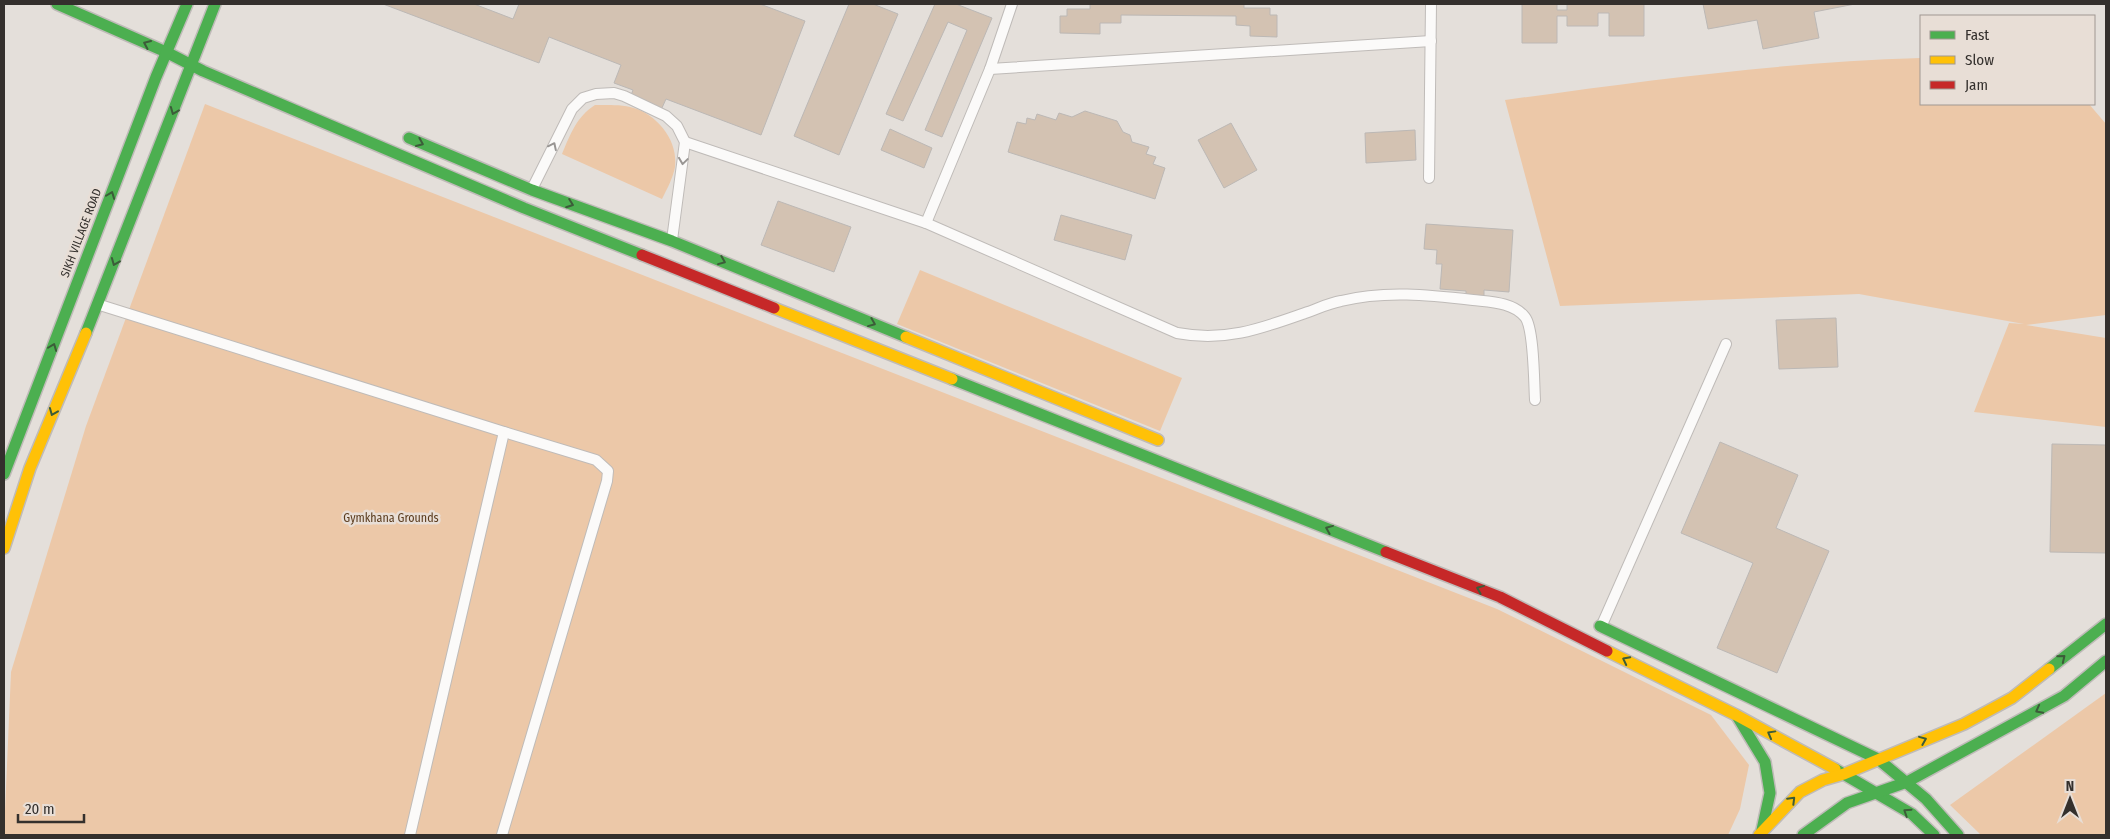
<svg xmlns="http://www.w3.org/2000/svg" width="2110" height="839" font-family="'Fira Sans Condensed',sans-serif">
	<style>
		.green { fill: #ecc8a8 }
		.building { fill: #d3c2b2; stroke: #bcb8b5 }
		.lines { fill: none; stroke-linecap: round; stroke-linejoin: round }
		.lane-casing { stroke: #bfbbb8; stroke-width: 12 }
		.fast-casing { stroke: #bfbbb8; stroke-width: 14 }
		.slow-casing { stroke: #bfbbb8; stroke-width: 14 }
		.jam-casing { stroke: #bfbbb8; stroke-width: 14 }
		.lane { stroke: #fbfaf9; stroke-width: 10 }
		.fast { stroke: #4caf50; stroke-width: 11 }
		.slow { stroke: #ffc107; stroke-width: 11 }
		.jam { stroke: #c62828; stroke-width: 11 }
		.oneway { stroke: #3c5c39 }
		.oneway2 { stroke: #989593 }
		.labels { text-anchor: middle; stroke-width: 5; stroke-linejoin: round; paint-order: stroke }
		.street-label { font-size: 12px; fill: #34302d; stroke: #e8ded6 }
		.park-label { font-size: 12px; fill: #5a3b1d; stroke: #e8ded6 }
	</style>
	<rect width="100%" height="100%" fill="#e4dfda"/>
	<g class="green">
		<path d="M1921,58V104H2089L2106,124V315L2026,325L2106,338V427L1974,412L2009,323L2024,324L1859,294L1560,306L1505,100C1643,81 1782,62 1921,58Z"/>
		<polygon points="205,104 1497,609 1711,715 1749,765 1740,809 1728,835 4,835 11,672 86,426"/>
		<path d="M595,105C608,105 625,104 637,109C660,118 678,142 675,167C673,178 667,189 662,199L562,154C570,135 577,116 595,105Z"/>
		<polygon points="920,270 1182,378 1160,431 897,324"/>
		<polygon points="2106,693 2106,835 1981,835 1950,805"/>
	</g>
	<g class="building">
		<polygon points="383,4 474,4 513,19 519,4 760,4 805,21 761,135 666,99 661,110 630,98 633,90 614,83 621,65 549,37 539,63"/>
		<polygon points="849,4 873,4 898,14 839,155 794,136"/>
		<polygon points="935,4 956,4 992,18 942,137 925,130 967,30 948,22 903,121 886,114"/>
		<polygon points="1090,4 1244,4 1244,8 1270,8 1270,15 1277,15 1277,37 1250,36 1250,26 1236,25 1236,16 1121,15 1121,23 1100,23 1100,34 1060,33 1060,16 1067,16 1067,9 1090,9"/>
		<polygon points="1522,4 1557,4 1557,10 1567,10 1567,4 1644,4 1644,36 1609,36 1609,13 1598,13 1598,26 1567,26 1567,16 1557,16 1557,43 1522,43"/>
		<polygon points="1703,4 1855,4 1814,12 1819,38 1763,49 1757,20 1708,29"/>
		<polygon points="1085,111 1117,121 1123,132 1130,135 1132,142 1149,147 1146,154 1156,157 1153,164 1165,168 1155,199 1008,152 1017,122 1026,124 1027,118 1035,120 1037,114 1056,120 1059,113 1072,117"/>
		<polygon points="1231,123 1257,170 1224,188 1198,140"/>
		<polygon points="890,129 932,148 924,168 881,150"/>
		<polygon points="1415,130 1416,160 1366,163 1365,133"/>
		<polygon points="778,201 851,227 834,272 761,245"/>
		<polygon points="1061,215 1132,235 1125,260 1054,240"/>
		<polygon points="1426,224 1513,230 1509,292 1484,290 1484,298 1466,296 1466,291 1440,289 1442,264 1436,264 1437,250 1424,249"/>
		<polygon points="1836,318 1838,367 1779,369 1776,320"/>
		<polygon points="1720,442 1798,475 1776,528 1829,551 1777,673 1717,648 1753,563 1681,533"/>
		<polygon points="2052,444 2106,445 2106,553 2050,552"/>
	</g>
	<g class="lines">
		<g class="lane-casing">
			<g id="lane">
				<polyline points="990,69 1431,41"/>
				<path d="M685,142L926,223L1177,333C1225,342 1260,329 1305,313C1317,309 1329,303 1341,301C1385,290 1429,295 1473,300C1490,302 1513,302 1525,317C1534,328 1534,383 1535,400"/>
				<polyline points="1429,178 1431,4"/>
				<polyline points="532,189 572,109 583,98 596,94 614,93 624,96 666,116 677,126 685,142 672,240"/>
				<polyline points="926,223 990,69 1012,4"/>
				<polyline points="100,305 504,432 596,460 608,471 607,481 502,835"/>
				<polyline points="1601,627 1726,344"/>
				<polyline points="410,835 504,432"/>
			</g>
		</g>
		<g class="fast-casing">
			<g id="fast">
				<polyline points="57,4 166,52 203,71 524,208 642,255"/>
				<polyline points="409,138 532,190 672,241 906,337"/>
				<polyline points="86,333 215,4"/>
				<polyline points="952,379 1386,552"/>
				<polyline points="4,474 156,77 187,4"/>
				<polyline points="1600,626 1878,759 1926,799 1958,835"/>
				<polyline points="2049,669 2106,624"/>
				<polyline points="1737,716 1765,762 1770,793 1762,830"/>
				<polyline points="1835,769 1912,814 1934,835"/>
				<polyline points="1803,835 1847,803 1907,782 2064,696 2106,661"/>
			</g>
		</g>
		<g class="slow-casing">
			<g id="slow">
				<polyline points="774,308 952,379"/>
				<polyline points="906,337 1158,440"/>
				<polyline points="4,548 30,468 86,333"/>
				<polyline points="1607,651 1736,715 1835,769"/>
				<polyline points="1759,835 1800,792 1823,780 1844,774 1964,724 2012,698 2049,669"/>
			</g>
		</g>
		<g class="jam-casing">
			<g id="jam">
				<polyline points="642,255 774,308"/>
				<polyline points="1386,552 1500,597 1607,651"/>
			</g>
		</g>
		<use href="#lane" class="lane"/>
		<use href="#fast" class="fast"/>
		<use href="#slow" class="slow"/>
		<use href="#jam" class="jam"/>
	</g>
	<defs><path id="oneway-chevron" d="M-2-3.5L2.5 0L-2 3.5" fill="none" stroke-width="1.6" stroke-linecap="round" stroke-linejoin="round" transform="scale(1.25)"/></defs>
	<g class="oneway">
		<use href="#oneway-chevron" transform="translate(147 44) rotate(-156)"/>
		<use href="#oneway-chevron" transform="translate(174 111) rotate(112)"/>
		<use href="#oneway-chevron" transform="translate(420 143) rotate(23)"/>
		<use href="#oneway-chevron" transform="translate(111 195) rotate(-69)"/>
		<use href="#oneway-chevron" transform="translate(570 204) rotate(20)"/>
		<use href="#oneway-chevron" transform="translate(722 261) rotate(22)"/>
		<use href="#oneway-chevron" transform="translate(115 262) rotate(112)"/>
		<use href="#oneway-chevron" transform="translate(872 323) rotate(22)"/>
		<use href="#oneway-chevron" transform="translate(53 347) rotate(-69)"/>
		<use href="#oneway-chevron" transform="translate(53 412) rotate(112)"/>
		<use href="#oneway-chevron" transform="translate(1329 529) rotate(-158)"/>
		<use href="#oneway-chevron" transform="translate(1480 589) rotate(-158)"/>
		<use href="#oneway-chevron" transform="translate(2062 658) rotate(-39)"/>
		<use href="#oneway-chevron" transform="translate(1626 660) rotate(-153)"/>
		<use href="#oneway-chevron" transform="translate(2039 710) rotate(152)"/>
		<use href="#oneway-chevron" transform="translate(1771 734) rotate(-151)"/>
		<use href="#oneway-chevron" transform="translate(1923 740) rotate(-22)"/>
		<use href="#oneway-chevron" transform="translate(1792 800) rotate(-45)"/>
		<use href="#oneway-chevron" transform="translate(1907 812) rotate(-147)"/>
	</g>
	<g class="oneway2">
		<use href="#oneway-chevron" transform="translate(553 146) rotate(-64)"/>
		<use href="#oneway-chevron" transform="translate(683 161) rotate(98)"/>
	</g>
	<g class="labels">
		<g class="street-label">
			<text transform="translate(81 233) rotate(-69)" y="4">SIKH VILLAGE ROAD</text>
		</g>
		<g class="park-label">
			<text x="391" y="522">Gymkhana Grounds</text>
		</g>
	</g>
	<rect width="2110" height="839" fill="none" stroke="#34302d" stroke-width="10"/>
	<rect x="1920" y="15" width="175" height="90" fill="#e8ded6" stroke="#a09892"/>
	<rect x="1930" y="31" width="25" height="8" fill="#4caf50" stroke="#a09892"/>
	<text x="1965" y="40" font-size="15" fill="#34302d">Fast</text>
	<rect x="1930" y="56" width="25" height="8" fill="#ffc107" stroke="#a09892"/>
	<text x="1965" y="65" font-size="15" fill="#34302d">Slow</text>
	<rect x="1930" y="81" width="25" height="8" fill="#c62828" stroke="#a09892"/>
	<text x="1965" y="90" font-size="15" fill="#34302d">Jam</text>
	<g transform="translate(2070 799)" stroke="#e8ded6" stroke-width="4" paint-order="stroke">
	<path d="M0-4L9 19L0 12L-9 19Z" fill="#34302d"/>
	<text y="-8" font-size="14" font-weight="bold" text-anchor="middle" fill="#34302d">N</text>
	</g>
	<path d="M18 814v8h66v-8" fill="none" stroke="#34302d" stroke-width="2.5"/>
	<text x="25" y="814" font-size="15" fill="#34302d" stroke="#e8ded6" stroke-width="4" paint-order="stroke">20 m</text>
</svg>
